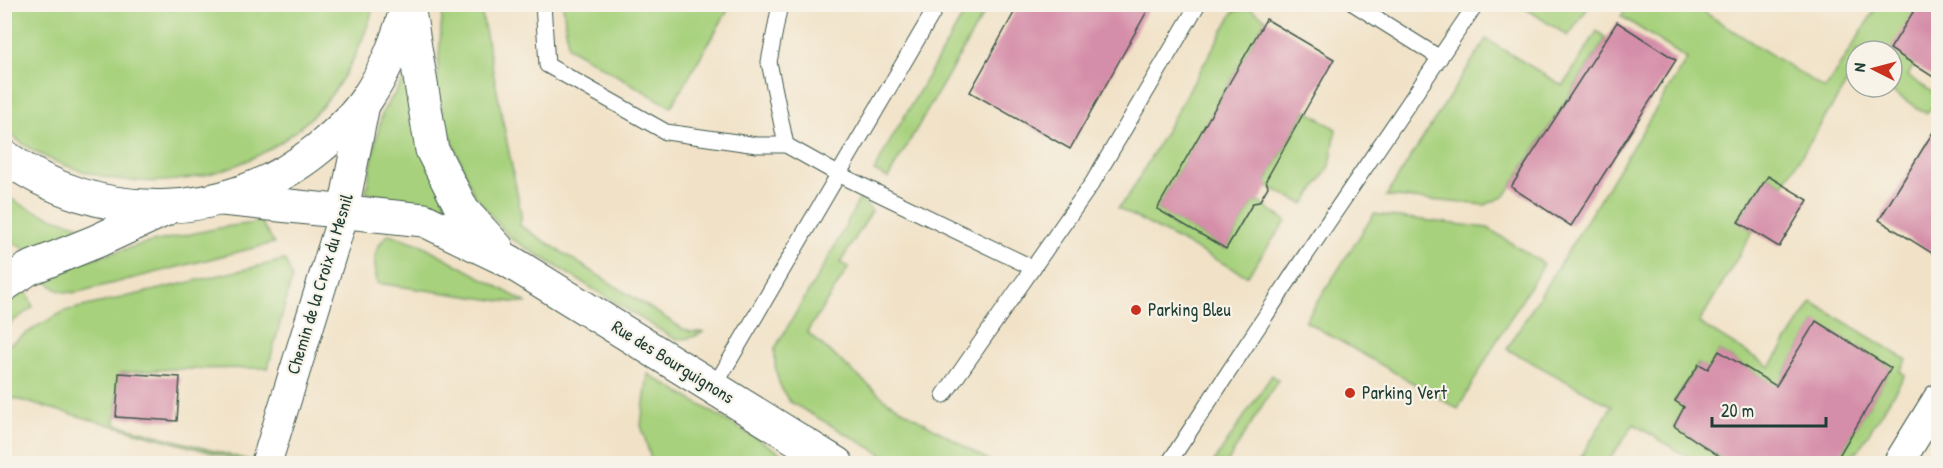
<svg xmlns="http://www.w3.org/2000/svg" width="1943" height="468" font-family="'Patrick Hand',sans-serif">
	<style>
		.green { fill: #a7d17d; stroke: #638758; stroke-width: 1.5 }
		.building { fill: #d58ea9 }
		.lines { fill: none; stroke-linecap: round; stroke-linejoin: round }
		.lane-casing { stroke: #3e564a; stroke-width: 17 }
		.street-casing { stroke: #3e564a; stroke-width: 32 }
		.secondary-casing { stroke: #3e564a; stroke-width: 35 }
		.lane { stroke: #fff; stroke-width: 15 }
		.street { stroke: #fff; stroke-width: 30 }
		.secondary { stroke: #fff; stroke-width: 33 }
		.poi-dot { fill: #c8321e; stroke: #f7f3e8; stroke-width: 2 }
		.labels { text-anchor: middle; stroke-width: 4.5; stroke-linejoin: round; paint-order: stroke }
		.street-label { font-size: 18px; fill: #1f3d34; stroke: #f7f3e8 }
		.poi-label { font-size: 18px; fill: #1f3d34; stroke: #f7f3e8; text-anchor: start }
	</style>
	<rect width="100%" height="100%" fill="#f7f3e8"/>
	<filter id="ink" filterUnits="userSpaceOnUse"><feTurbulence type="fractalNoise" baseFrequency=".0167" numOctaves="2"/><feDisplacementMap in="SourceGraphic" scale="12" xChannelSelector="R" yChannelSelector="G"/><feConvolveMatrix kernelMatrix="1 2 1 2 8 2 1 2 1" color-interpolation-filters="sRGB"/></filter>
	<filter id="wash" filterUnits="userSpaceOnUse"><feTurbulence type="fractalNoise" baseFrequency=".008" numOctaves="4" result="noise"/><feDisplacementMap in="SourceGraphic" scale="24" xChannelSelector="R" yChannelSelector="G"/><feGaussianBlur stdDeviation="1.35" result="paint"/><feColorMatrix in="noise" values="0 0 0 0 0 0 0 0 0 0 0 0 0 0 0 0 0 1.4 0 .05"/><feComposite in="paint" operator="in"/></filter>
	<g filter="url(#wash)">
		<rect width="100%" height="100%" fill="#f1e2c7"/>
		<g class="green">
			<path d="M4,5L5,4L374,5C365,37 352,67 331,95C276,167 175,198 89,173C59,165 27,151 5,129Z"/>
			<path d="M443,5H480L521,213V221L519,225L683,329L691,332H704C694,337 684,341 673,338L510,238L474,195L453,143L436,94Z"/>
			<polygon points="563,5 563,4 731,5 671,107 568,47"/>
			<polygon points="969,5 989,5 888,178 874,171 889,143"/>
			<polygon points="1520,5 1590,5 1568,36"/>
			<path d="M1629,5H1693L1825,89L1878,5H1918L1914,64L1908,76L1938,96V102L1926,113L1884,87H1892V51H1856V68L1783,185L1768,176L1738,221L1753,231L1699,323L1770,367L1812,302L1907,360L1900,371L1905,375L1859,449C1853,456 1847,459 1838,457L1891,368L1816,322L1784,373L1777,392L1766,380L1719,351L1708,369L1698,364L1675,400L1684,407L1674,426L1719,456L1736,463H1697L1634,424L1607,463H1577L1612,406L1507,349L1687,59L1621,16Z"/>
			<polygon points="1251,9 1266,19 1157,209 1226,249 1253,203 1259,202 1286,221 1247,276 1118,208 1131,192 1234,11"/>
			<polygon points="1597,31 1606,38 1505,196 1485,205 1386,196 1486,39 1563,86"/>
			<polygon points="407,75 460,223 418,204 366,193 375,144 383,111"/>
			<polygon points="1306,110 1336,129 1330,166 1304,204 1268,187 1266,181"/>
			<path d="M4,194C30,213 61,220 91,229L32,253L5,238Z"/>
			<path d="M860,198L872,211L840,263L849,267L807,332L887,401L993,463H897L790,402C777,385 774,369 775,348L828,259Z"/>
			<polygon points="1374,214 1488,228 1544,264 1496,342 1458,409 1305,321"/>
			<path d="M261,222L274,243L78,292C64,294 55,291 46,280L84,261L143,244L224,227Z"/>
			<path d="M389,234L422,245L527,303L501,301L377,283C374,262 371,249 389,234Z"/>
			<polygon points="285,260 292,278 268,368 172,369 119,373 115,424 259,463 249,463 5,396 4,348 38,326 65,311"/>
			<polygon points="26,290 33,307 5,327 5,305"/>
			<polygon points="648,374 798,463 652,463 641,425"/>
			<polygon points="1272,375 1278,380 1227,463 1213,463"/>
		</g>
		<g id="blocks">
			<g class="building">
				<polygon points="1019,4 1151,4 1070,149 970,92"/>
				<polygon points="1918,4 1938,16 1938,80 1890,49"/>
				<polygon points="1266,19 1334,59 1266,180 1268,187 1259,202 1253,203 1226,249 1157,209"/>
				<polygon points="1617,22 1676,60 1571,226 1511,187"/>
				<polygon points="1938,124 1938,257 1879,220"/>
				<polygon points="1768,176 1808,200 1779,247 1738,222"/>
				<polygon points="1816,321 1891,368 1834,464 1731,464 1674,426 1684,407 1675,401 1699,364 1708,369 1719,351 1776,386"/>
				<polygon points="119,373 180,377 177,421 116,417"/>
			</g>
		</g>
	</g>
	<g filter="url(#ink)">
		<use href="#blocks" fill-opacity="0" stroke="#3e564a" stroke-width="1.5"/>
		<g class="lines">
			<g class="lane-casing">
				<g id="lane">
					<polyline points="543,4 547,65 666,132 757,145 786,145 838,174 1033,268"/>
					<polyline points="780,4 769,62 786,145"/>
					<polyline points="1354,4 1440,58"/>
					<polyline points="714,387 938,4"/>
					<polyline points="944,395 1093,182 1198,4"/>
					<polyline points="1168,464 1299,265 1476,4"/>
				</g>
			</g>
			<g class="street-casing">
				<g id="street">
					<polyline points="266,464 341,222 365,102"/>
					<polyline points="1898,464 1938,399"/>
				</g>
			</g>
			<g class="secondary-casing">
				<g id="secondary">
					<polyline points="409,11 432,150 463,211 497,248"/>
					<path d="M4,156C99,226 227,223 318,149C335,135 353,119 366,100C387,69 397,40 408,4"/>
					<polyline points="222,199 424,220 509,261 837,464"/>
					<polyline points="4,285 28,269 97,241 166,209"/>
				</g>
			</g>
			<use href="#lane" class="lane"/>
			<use href="#street" class="street"/>
			<use href="#secondary" class="secondary"/>
		</g>
	</g>
	<g class="poi-dot">
		<circle cx="1136" cy="310" r="6"/>
		<circle cx="1350" cy="393" r="6"/>
	</g>
	<g class="labels">
		<g class="street-label">
			<text transform="translate(320 284) rotate(-73)" y="6">Chemin de la Croix du Mesnil</text>
			<text transform="translate(673 362) rotate(32)" y="6">Rue des Bourguignons</text>
		</g>
		<g class="poi-label">
			<text x="1148" y="316">Parking Bleu</text>
			<text x="1362" y="399">Parking Vert</text>
		</g>
	</g>
	<rect width="1943" height="468" fill="none" stroke="#f7f3e8" stroke-width="24"/>
	<g transform="translate(1874 69) rotate(276)"><circle r="28" fill="#f7f3e8" stroke="#a1aaa0" stroke-width="1.5"/>
	<path d="M0-4.5L10 22L0 15L-10 22Z" fill="#c8321e"/>
	<text y="-9" font-size="16" font-weight="bold" text-anchor="middle" fill="#1f3d34">N</text>
	</g>
	<path d="M1712 417v9h114v-9" fill="none" stroke="#1f3d34" stroke-width="3"/>
	<text x="1721" y="417" font-size="18" fill="#1f3d34" stroke="#f7f3e8" stroke-width="4.5" paint-order="stroke">20 m</text>
</svg>
